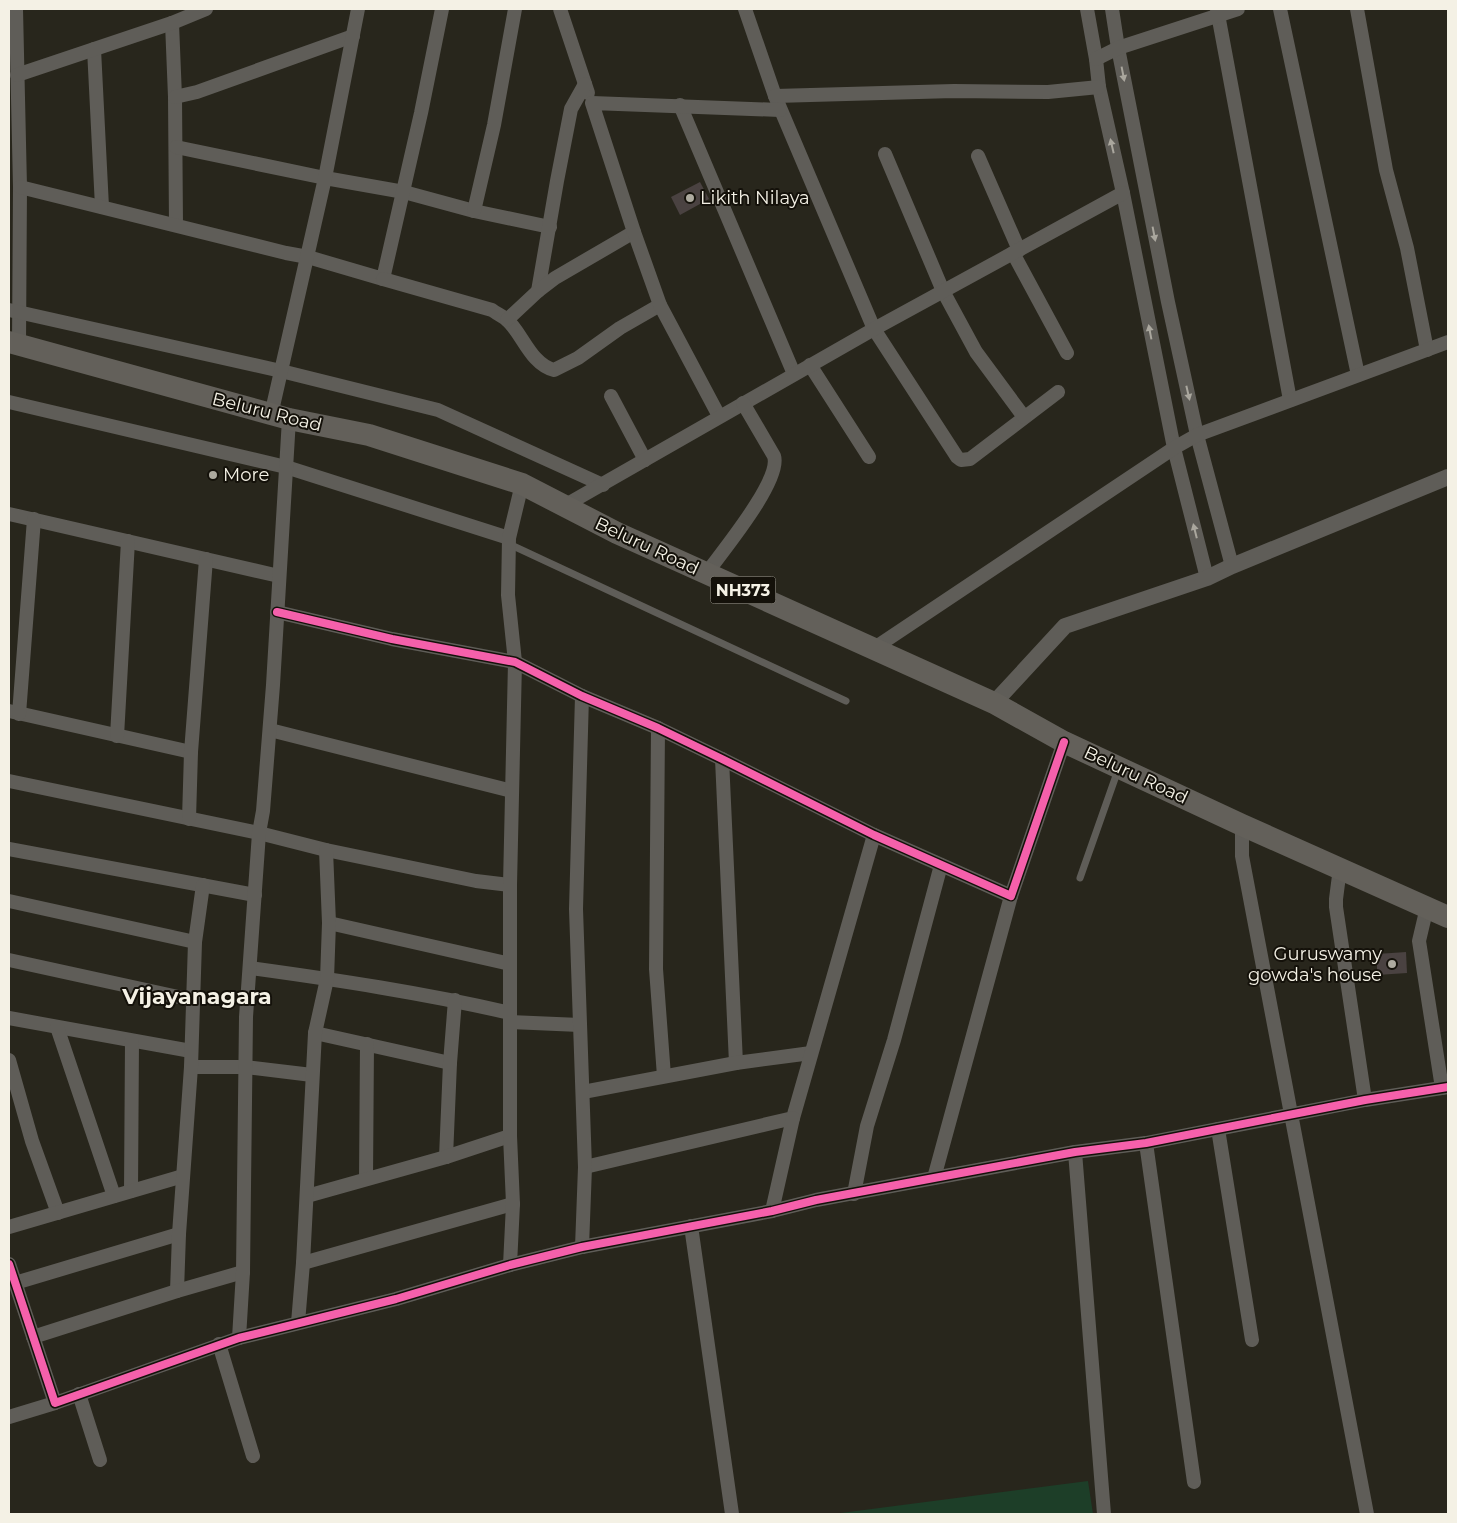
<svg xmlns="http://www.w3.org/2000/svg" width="1457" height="1523" font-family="Montserrat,sans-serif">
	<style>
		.green { fill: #1d3e28 }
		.building { fill: #4a4241 }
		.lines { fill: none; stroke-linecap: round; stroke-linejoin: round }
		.service { stroke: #5f5d58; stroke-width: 7 }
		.minor { stroke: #5f5d58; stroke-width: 14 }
		.tertiary { stroke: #5f5d58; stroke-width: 16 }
		.trunk { stroke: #63605a; stroke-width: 22 }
		.cycleway-casing { stroke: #14110a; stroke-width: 11 }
		.cycleway { stroke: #f560ab; stroke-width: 8 }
		.oneway { fill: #aaa79e }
		.poi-dot { fill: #adaa9f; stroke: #14110a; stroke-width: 2 }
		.labels { text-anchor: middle; stroke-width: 4; stroke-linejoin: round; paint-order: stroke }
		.shield { fill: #14110a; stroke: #b1aea3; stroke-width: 1 }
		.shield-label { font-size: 16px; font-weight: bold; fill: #f4f1e5 }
		.poi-label { font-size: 18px; fill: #f4f1e5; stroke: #14110a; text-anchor: start }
		.street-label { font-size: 18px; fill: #f4f1e5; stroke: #14110a }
		.district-label { font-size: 22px; font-weight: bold; fill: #f4f1e5; stroke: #14110a }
	</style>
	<rect width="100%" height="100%" fill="#28261c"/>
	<polygon class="green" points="1088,1481 1093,1514 833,1514"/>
	<g class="building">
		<polygon points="700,182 709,199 680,215 671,197"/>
		<polygon points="1406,952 1407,973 1377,975 1377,954"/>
	</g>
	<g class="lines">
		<g class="service">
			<polyline points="509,544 846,701"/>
			<polyline points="1080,878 1118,770"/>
		</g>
		<g class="minor">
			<polyline points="16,9 20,187 19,345"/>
			<polyline points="560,9 588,93"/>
			<polyline points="745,9 775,96 874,329 957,457 961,460 970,459 1058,392"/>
			<polyline points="1087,9 1096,59 1099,87 1123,193 1174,448 1207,578"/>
			<polyline points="1112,9 1118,48 1168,302 1197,435 1232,566"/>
			<polyline points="1217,9 1290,400"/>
			<polyline points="1280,9 1358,375"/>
			<polyline points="1357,9 1386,170 1407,248 1427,350"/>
			<polyline points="172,23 175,97 176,225"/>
			<polyline points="94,49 102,207"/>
			<polyline points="1096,59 1118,48 1238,9"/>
			<polyline points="17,75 172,23 206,9"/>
			<polyline points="775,96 954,91 1048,92 1099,87"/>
			<polyline points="175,97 197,92 353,36"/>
			<polyline points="680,105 794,374"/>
			<polyline points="176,147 325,178 404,192 474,211 550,227"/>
			<polyline points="885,154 943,291 976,352 1024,417"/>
			<polyline points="978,156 1019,250"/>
			<polyline points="20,187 286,253 308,257 383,279 421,113 442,9"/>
			<polyline points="474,211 494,125 515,9"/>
			<polyline points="1013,253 1067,353"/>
			<path d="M383,279L492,310C496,313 502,316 506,319C522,332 530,364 554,370L578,358L620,328L660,305"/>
			<polyline points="538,291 557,181 571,109 585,84"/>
			<polyline points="9,310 281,371 438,410 603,485"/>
			<polyline points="507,320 538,291 555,278 634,232"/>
			<polyline points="810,365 869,457"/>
			<polyline points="611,396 645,460"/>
			<polyline points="9,402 286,467 509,538"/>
			<polyline points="271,415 325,178 358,9"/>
			<polyline points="719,416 660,305 634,232 592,103 780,110"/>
			<polyline points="564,506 874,329 1123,193"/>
			<polyline points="9,514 279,576"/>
			<path d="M706,574C721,553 782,480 774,456L743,403"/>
			<polyline points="277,612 392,639 515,662 582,696 658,728 722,759 874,835 1011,896 1064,742"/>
			<polyline points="873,649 1174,448 1197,435 1448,342"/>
			<polyline points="9,711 191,752"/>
			<polyline points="19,714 34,519"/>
			<polyline points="658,728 656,969 664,1076"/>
			<polyline points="270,730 512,791"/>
			<polyline points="117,736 128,541"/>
			<polyline points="722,759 736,1063"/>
			<polyline points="9,781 259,833 326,850 476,881 510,885"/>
			<polyline points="189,819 191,752 206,559"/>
			<polyline points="1242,825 1242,856 1367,1514"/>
			<polyline points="9,849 255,895"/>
			<polyline points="1340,868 1336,899 1336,907 1365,1100"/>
			<polyline points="9,901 195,942"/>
			<polyline points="1427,907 1419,941 1442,1088"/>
			<polyline points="329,923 510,964"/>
			<polyline points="9,960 192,1000"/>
			<path d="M250,968C337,980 424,993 510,1013"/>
			<polyline points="9,1018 191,1051"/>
			<polyline points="510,1022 580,1025"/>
			<polyline points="57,1027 114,1196"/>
			<polyline points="315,1033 450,1063"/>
			<polyline points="9,1060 32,1141 58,1213"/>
			<polyline points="191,1067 245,1067 312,1075"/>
			<polyline points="583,1092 736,1063 811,1053"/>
			<polyline points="1218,1129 1252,1340"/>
			<polyline points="1146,1143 1194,1482"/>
			<polyline points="1075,1152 1104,1514"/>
			<polyline points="446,1157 450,1063 455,1000"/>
			<polyline points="585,1167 793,1118 874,835"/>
			<polyline points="934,1178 1011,896"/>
			<polyline points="366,1179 367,1044"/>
			<polyline points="131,1191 132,1041"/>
			<polyline points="854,1194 867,1126 894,1040 941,865"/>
			<polyline points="307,1196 446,1157 510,1136"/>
			<polyline points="772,1211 793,1118"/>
			<polyline points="691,1226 732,1514"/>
			<polyline points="9,1227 183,1176"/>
			<polyline points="582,1247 585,1167 576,909 582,696"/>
			<polyline points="303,1263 513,1204"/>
			<polyline points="9,1264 55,1403 239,1338 396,1299 510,1265 582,1247 772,1211 816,1200 934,1178 1075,1152 1146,1143 1365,1100 1448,1087"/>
			<polyline points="510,1265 513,1204 510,1136 510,885 515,662 508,595 509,538 522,484"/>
			<polyline points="15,1283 179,1234"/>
			<polyline points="177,1291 179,1234 191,1067 195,942 203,885"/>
			<polyline points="298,1323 303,1263 315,1033 327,979 329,923 326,850"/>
			<polyline points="33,1337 177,1291 243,1272"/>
			<polyline points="239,1338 243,1272 246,1017 259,833 263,811 273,685 289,419"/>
			<polyline points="219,1344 253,1456"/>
			<polyline points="79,1394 100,1460"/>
			<polyline points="9,1417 55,1403"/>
		</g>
		<polyline class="tertiary" points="994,703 1065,626 1207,578 1232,566 1448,477"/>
		<polyline class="trunk" points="9,342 289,419 369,435 522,484 617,533 994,703 1064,742 1242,825 1448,917"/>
		<g class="cycleway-casing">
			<g id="cycleway">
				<polyline points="277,612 392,639 515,662 582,696 658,728 722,759 874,835 1011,896 1064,742"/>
				<polyline points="9,1264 55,1403 239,1338 396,1299 510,1265 582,1247 772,1211 816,1200 934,1178 1075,1152 1146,1143 1365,1100 1448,1087"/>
			</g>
		</g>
		<use href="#cycleway" class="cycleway"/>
	</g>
	<defs><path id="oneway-solid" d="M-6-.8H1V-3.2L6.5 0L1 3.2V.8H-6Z" transform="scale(1.25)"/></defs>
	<g class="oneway">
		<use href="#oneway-solid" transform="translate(1123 74) rotate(79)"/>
		<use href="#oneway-solid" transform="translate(1112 146) rotate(-103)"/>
		<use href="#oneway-solid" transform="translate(1154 234) rotate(79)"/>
		<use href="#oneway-solid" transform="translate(1150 332) rotate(-101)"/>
		<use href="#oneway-solid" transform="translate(1188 393) rotate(77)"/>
		<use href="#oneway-solid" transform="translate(1195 531) rotate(-104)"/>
	</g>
	<g class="poi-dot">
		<circle cx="690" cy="198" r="5"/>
		<circle cx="213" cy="475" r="5"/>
		<circle cx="1392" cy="964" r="5"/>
	</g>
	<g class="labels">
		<rect class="shield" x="710.5" y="576.5" width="65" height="27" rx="4"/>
		<g class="shield-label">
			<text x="743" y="596">NH373</text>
		</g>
		<g class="poi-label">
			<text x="700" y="204">Likith Nilaya</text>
			<text x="223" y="481">More</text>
			<text x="1382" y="960" text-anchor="end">Guruswamy<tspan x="1382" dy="21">gowda's house</tspan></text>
		</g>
		<g class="street-label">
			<text transform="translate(267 412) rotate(14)" y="6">Beluru Road</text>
			<text transform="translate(647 546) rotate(25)" y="6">Beluru Road</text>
			<text transform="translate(1136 775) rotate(25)" y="6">Beluru Road</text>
		</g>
		<g class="district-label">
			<text x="197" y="1004">Vijayanagara</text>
		</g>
	</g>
	<rect width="1457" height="1523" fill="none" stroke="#f4f1e5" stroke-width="20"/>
</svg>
